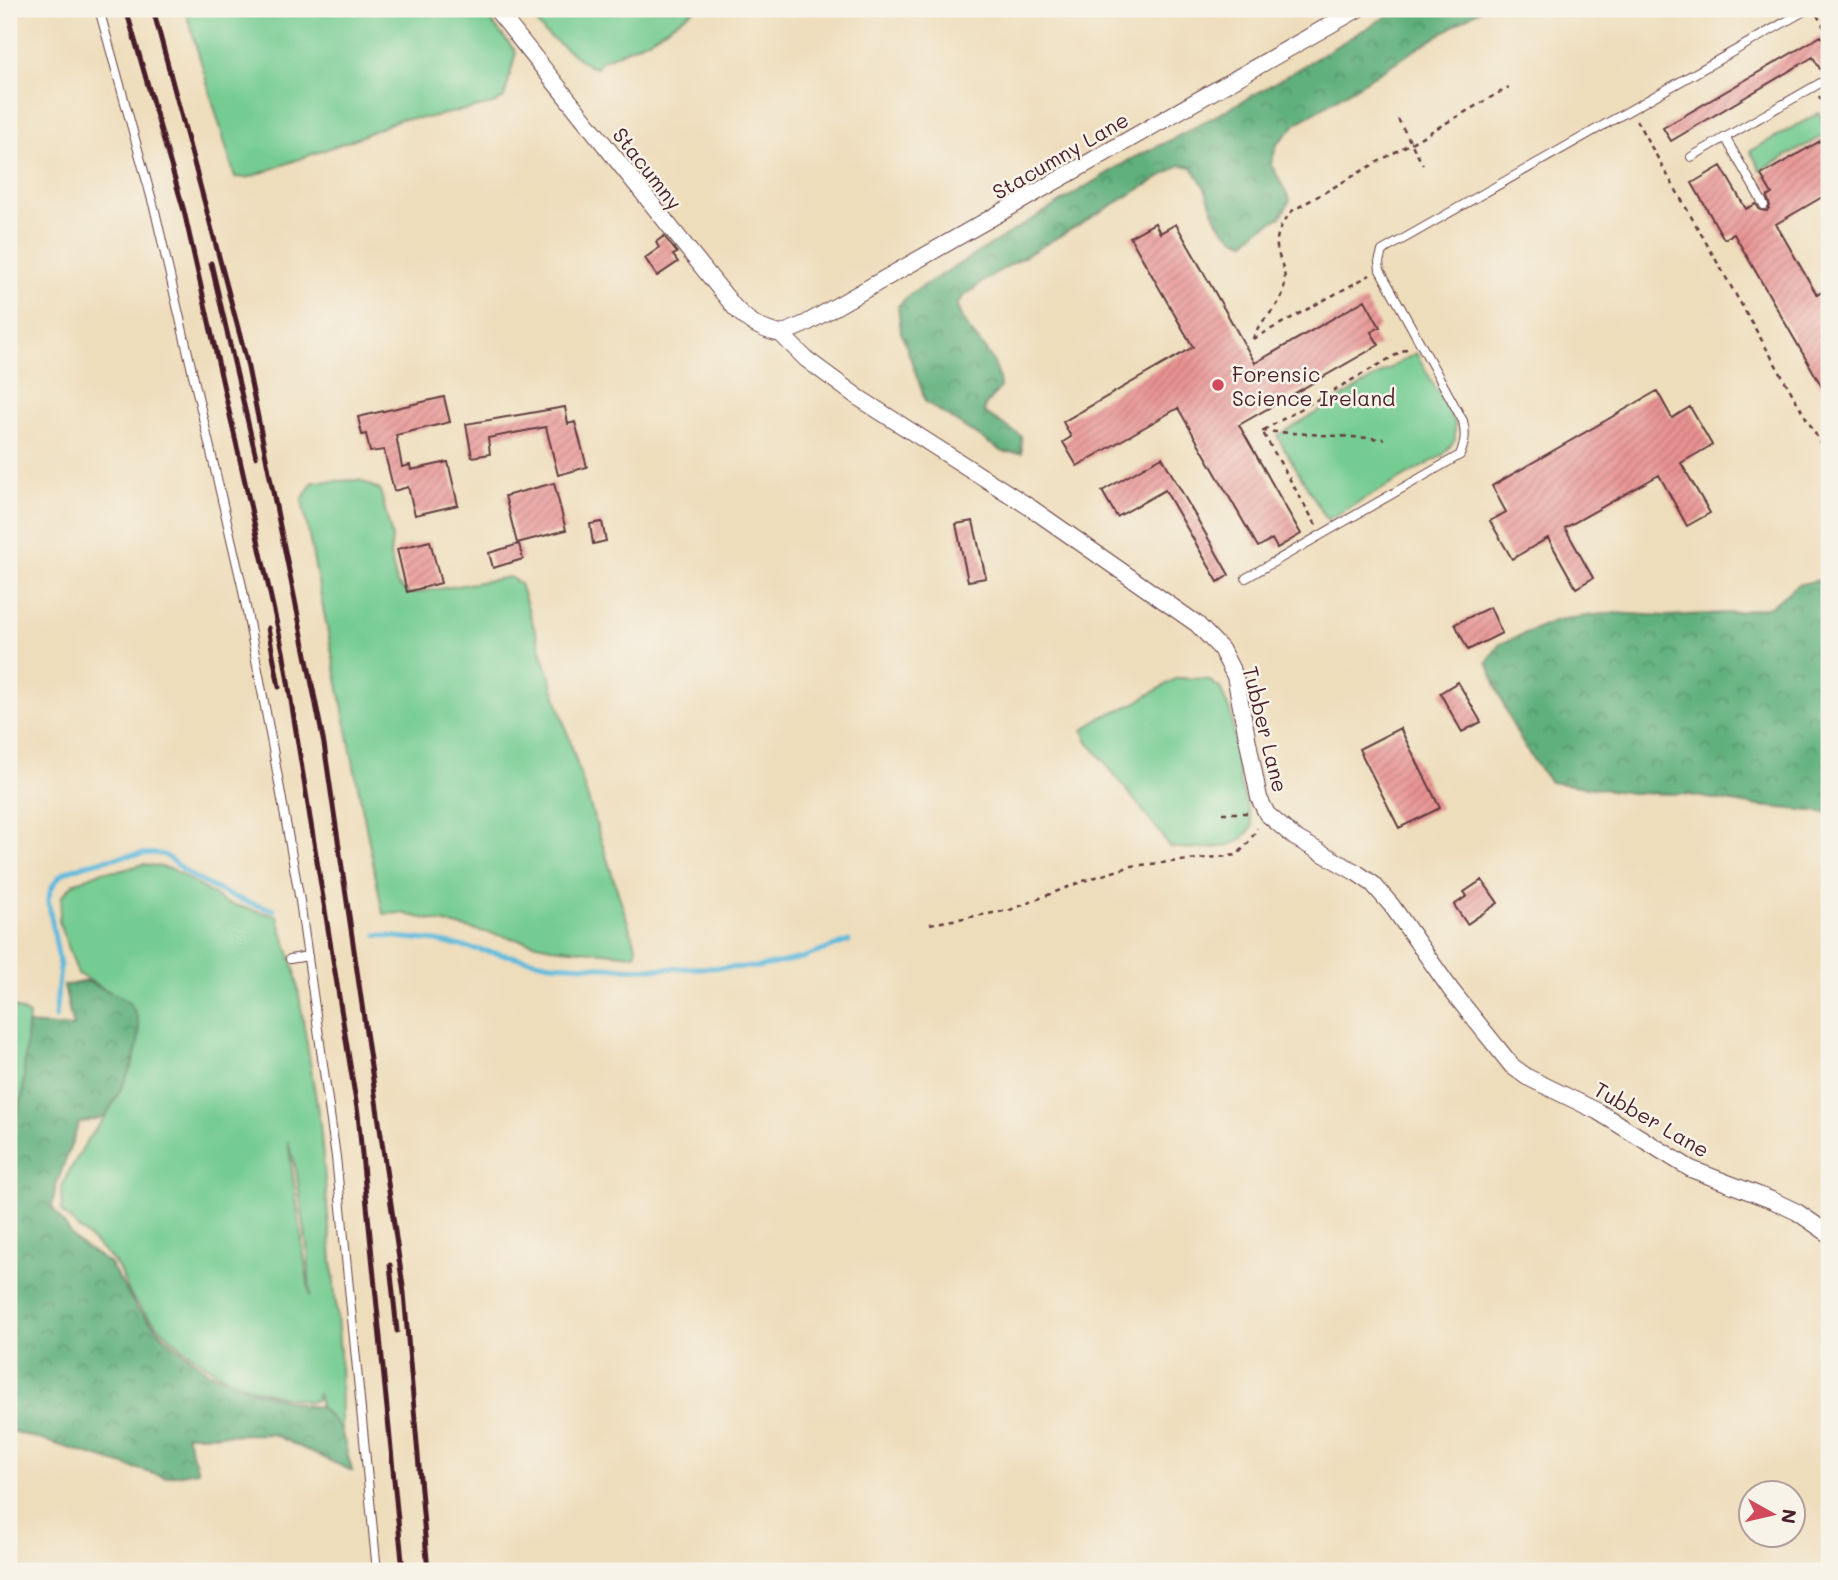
<svg xmlns="http://www.w3.org/2000/svg" width="1838" height="1580" font-family="Mali,sans-serif">
	<defs>
		<pattern id="forest-crowns" width="20" height="18" patternUnits="userSpaceOnUse" patternTransform="scale(1.75)"><rect width="20" height="18" fill="#5fb07c"/><path d="M2 6a3 3 0 1 1 6 0M12 15a3 3 0 1 1 6 0" fill="none" stroke="#508f66"/></pattern>
		<pattern id="building-hatch" width="6" height="6" patternUnits="userSpaceOnUse" patternTransform="scale(1.75)"><rect width="6" height="6" fill="#e89392"/><path d="M-1 1l2-2M0 6l6-6M5 7l2-2" fill="none" stroke="#be7777"/></pattern>
	</defs>
	<rect width="100%" height="100%" fill="#f7f3e8"/>
	<filter id="ink" filterUnits="userSpaceOnUse"><feTurbulence type="fractalNoise" baseFrequency=".0143" numOctaves="2"/><feDisplacementMap in="SourceGraphic" scale="14" xChannelSelector="R" yChannelSelector="G"/><feConvolveMatrix kernelMatrix="1 2 1 2 8 2 1 2 1" color-interpolation-filters="sRGB"/></filter>
	<filter id="wash" filterUnits="userSpaceOnUse"><feTurbulence type="fractalNoise" baseFrequency=".00686" numOctaves="4" result="noise"/><feDisplacementMap in="SourceGraphic" scale="28" xChannelSelector="R" yChannelSelector="G"/><feGaussianBlur stdDeviation="1.57" result="paint"/><feColorMatrix in="noise" values="0 0 0 0 0 0 0 0 0 0 0 0 0 0 0 0 0 1.4 0 .05"/><feComposite in="paint" operator="in"/></filter>
	<g filter="url(#wash)">
		<rect width="100%" height="100%" fill="#edb"/>
		<path fill="#74cc92" stroke="#5f765e" stroke-width="2" fill-rule="evenodd" d="M197,9H481L516,52L504,98L493,104L426,118L400,119L357,138L247,178L235,177L187,15Z
			M526,9H696L648,40L601,61L597,68L589,66L545,33Z
			M1819,113L1829,133L1761,170L1750,151Z
			M1416,353L1455,423V440L1443,455L1327,520L1277,436Z
			M359,480L380,490L392,537L390,556L397,584L409,594L510,577L520,584C560,705 595,828 637,949L634,955L551,947L401,913L383,914L302,500L313,482Z
			M1177,678L1207,679L1220,688L1231,714L1240,783L1253,826C1247,833 1241,842 1232,844C1215,850 1186,849 1169,847L1162,835L1088,741L1083,730L1102,717L1133,704Z
			M144,864L172,869L226,903L277,916L295,971L320,1124L340,1352L341,1429L320,1407L318,1393L316,1400L310,1402C283,1397 251,1390 227,1378C198,1363 148,1322 130,1294C124,1283 122,1271 113,1261C97,1244 78,1229 62,1212L61,1189L66,1177L88,1139L105,1117L110,992L78,974L59,921L62,896L74,883L103,871H119ZM288,1141L296,1170L308,1253L310,1297Z
			M9,1004L29,1015L23,1093L9,1143Z"/>
		<path fill="url(#forest-crowns)" stroke="#546854" stroke-width="2" d="M1399,9H1481L1296,124L1277,144L1271,164L1290,200L1281,217L1259,229L1245,242C1217,232 1216,216 1206,191C1203,183 1197,175 1192,167L1181,165L991,276L964,296L957,305C964,337 999,349 1000,388L986,404L984,412L1021,436L1022,453L1003,452L926,402L901,332L898,306L910,294L1131,159L1173,139L1254,95Z
			M1819,580L1829,586V813L1751,805L1683,794L1632,793L1550,782C1517,742 1505,710 1487,662L1500,644L1556,620L1611,613L1667,616L1729,613L1770,607L1797,585Z
			M86,981C97,986 123,996 130,1004C155,1035 121,1090 105,1117L79,1123L56,1186L52,1207L76,1241L110,1264L136,1307L165,1337L208,1372L253,1390L302,1405L320,1407L341,1429L352,1471L272,1434L186,1435L198,1471L164,1477L9,1430V1143L23,1093L27,1024L73,1027L64,986Z"/>
		<g fill="none" stroke-linecap="round" stroke-linejoin="round">
			<path stroke="#5db9db" stroke-width="5" d="M377,935L436,941L551,964L637,969L759,967L802,958L849,941
				M55,1018L60,966L48,900C50,891 53,883 60,876C73,864 147,849 164,855C173,859 181,869 190,875C215,890 245,903 274,910"/>
		</g>
		<g id="blocks">
			<path fill="url(#building-hatch)" d="M1821,36L1829,50V64L1820,69L1813,57L1671,141L1663,128Z
				M1829,136V193L1776,224L1817,295L1829,287V399L1734,234L1724,239L1692,183L1721,166L1746,209L1756,204L1760,210L1767,211L1770,206L1767,197L1772,194L1761,175Z
				M1155,223L1160,233L1176,224L1255,363L1365,300L1380,327L1371,332L1379,345L1239,425L1301,534L1277,548L1272,539L1258,547L1178,408L1077,466L1063,442L1071,437L1063,422L1193,347L1130,237Z
				M664,236L677,253L673,255L678,262L657,276L645,258L659,248L656,242Z
				M1657,391L1672,418L1690,407L1712,445L1681,463L1710,513L1687,526L1659,475L1565,528L1593,578L1576,588L1548,538L1512,559L1490,521L1506,512L1492,486Z
				M444,397L450,422L396,435L402,467L410,465L411,470L448,462L458,505L415,515L408,487L394,491L384,450L370,452L366,434L362,435L358,417Z
				M565,407L568,424L575,422L587,467L558,475L546,427L488,438L490,454L472,457L466,424Z
				M1162,457L1229,575L1218,582L1165,490L1117,517L1102,491Z
				M554,483L566,530L517,543L505,496Z
				M973,521L986,578L968,581L956,524Z
				M602,522L606,541L593,544L590,524Z
				M430,541L441,583L407,592L397,549Z
				M519,544L523,559L493,568L489,553Z
				M1490,607L1502,633L1468,650L1455,624Z
				M1458,682L1481,722L1462,732L1440,693Z
				M1400,728L1440,808L1399,828L1359,749Z
				M1482,880L1498,903L1467,924L1454,905L1467,896L1464,892Z"/>
		</g>
	</g>
	<g filter="url(#ink)">
		<use href="#blocks" fill-opacity="0" stroke="#633c41" stroke-width="2"/>
		<g fill="none" stroke-linecap="round" stroke-linejoin="round">
			<g stroke="#633c41" stroke-width="10">
				<path id="lane" d="M99,9L155,211L242,586L272,744L300,901L336,1157L377,1571
					M1725,137L1764,205
					M1691,157L1829,78
					M1246,578L1460,455C1465,442 1466,435 1463,421L1380,270L1379,262L1382,251L1808,9
					M290,959L308,956"/>
			</g>
			<g stroke="#633c41" stroke-width="18">
				<path id="street" d="M496,9L735,308C749,322 761,330 781,334
					M781,334L806,359L859,398L1031,508L1197,624L1221,649L1235,676L1259,798L1267,814L1294,837L1357,873L1373,884L1392,906L1451,990L1512,1066L1527,1077L1597,1111L1691,1169L1774,1201L1797,1212L1829,1234
					M781,334L805,324L1358,9"/>
			</g>
			<path stroke="#633c41" stroke-width="2.5" stroke-dasharray="5 5" stroke-linecap="butt" d="M1817,15L1829,36
				M1819,96L1829,114
				M1398,119L1423,165
				M1636,120L1829,458
				M1253,339C1258,320 1277,312 1283,293C1293,259 1258,251 1292,211L1509,87
				M1253,339L1370,275
				M1262,431L1384,439
				M1316,525L1262,431L1408,348
				M1222,813H1250
				M930,924L1010,910L1083,881L1132,866L1237,855L1250,841L1257,828"/>
			<use href="#lane" stroke="#fff" stroke-width="8"/>
			<use href="#street" stroke="#fff" stroke-width="16"/>
			<path stroke="#4a1f2b" stroke-width="5" d="M126,9L184,211L283,651L358,1114L403,1571
				M153,9L246,358L324,744L404,1293L428,1571
				M211,263L256,457
				M268,628L279,687
				M390,1265L397,1331"/>
		</g>
	</g>
	<circle fill="#d1495b" stroke="#f7f3e8" stroke-width="2.5" cx="1218" cy="385" r="7"/>
	<g text-anchor="middle" dominant-baseline="central" stroke-width="5" stroke-linejoin="round" paint-order="stroke">
		<g font-size="21" fill="#4a1f2b" stroke="#f7f3e8">
			<text transform="translate(1060 155) rotate(-30)">Stacumny Lane</text>
			<text transform="translate(648 168) rotate(52)">Stacumny</text>
			<text transform="translate(1266 729) rotate(76)">Tubber Lane</text>
			<text transform="translate(1652 1119) rotate(30)">Tubber Lane</text>
		</g>
		<g font-size="21" fill="#4a1f2b" stroke="#f7f3e8" text-anchor="start">
			<text x="1232" y="373">Forensic<tspan x="1232" dy="24">Science Ireland</tspan></text>
		</g>
	</g>
	<rect width="1838" height="1580" fill="none" stroke="#f7f3e8" stroke-width="35"/>
	<g transform="translate(1772 1514) rotate(98)"><circle r="33" fill="#f7f3e8" stroke="#b29e9c" stroke-width="2"/>
	<path d="M0-5L12 26L0 18L-12 26Z" fill="#d1495b"/>
	<text y="-10" font-size="19" font-weight="bold" text-anchor="middle" fill="#4a1f2b">N</text>
	</g>
</svg>
